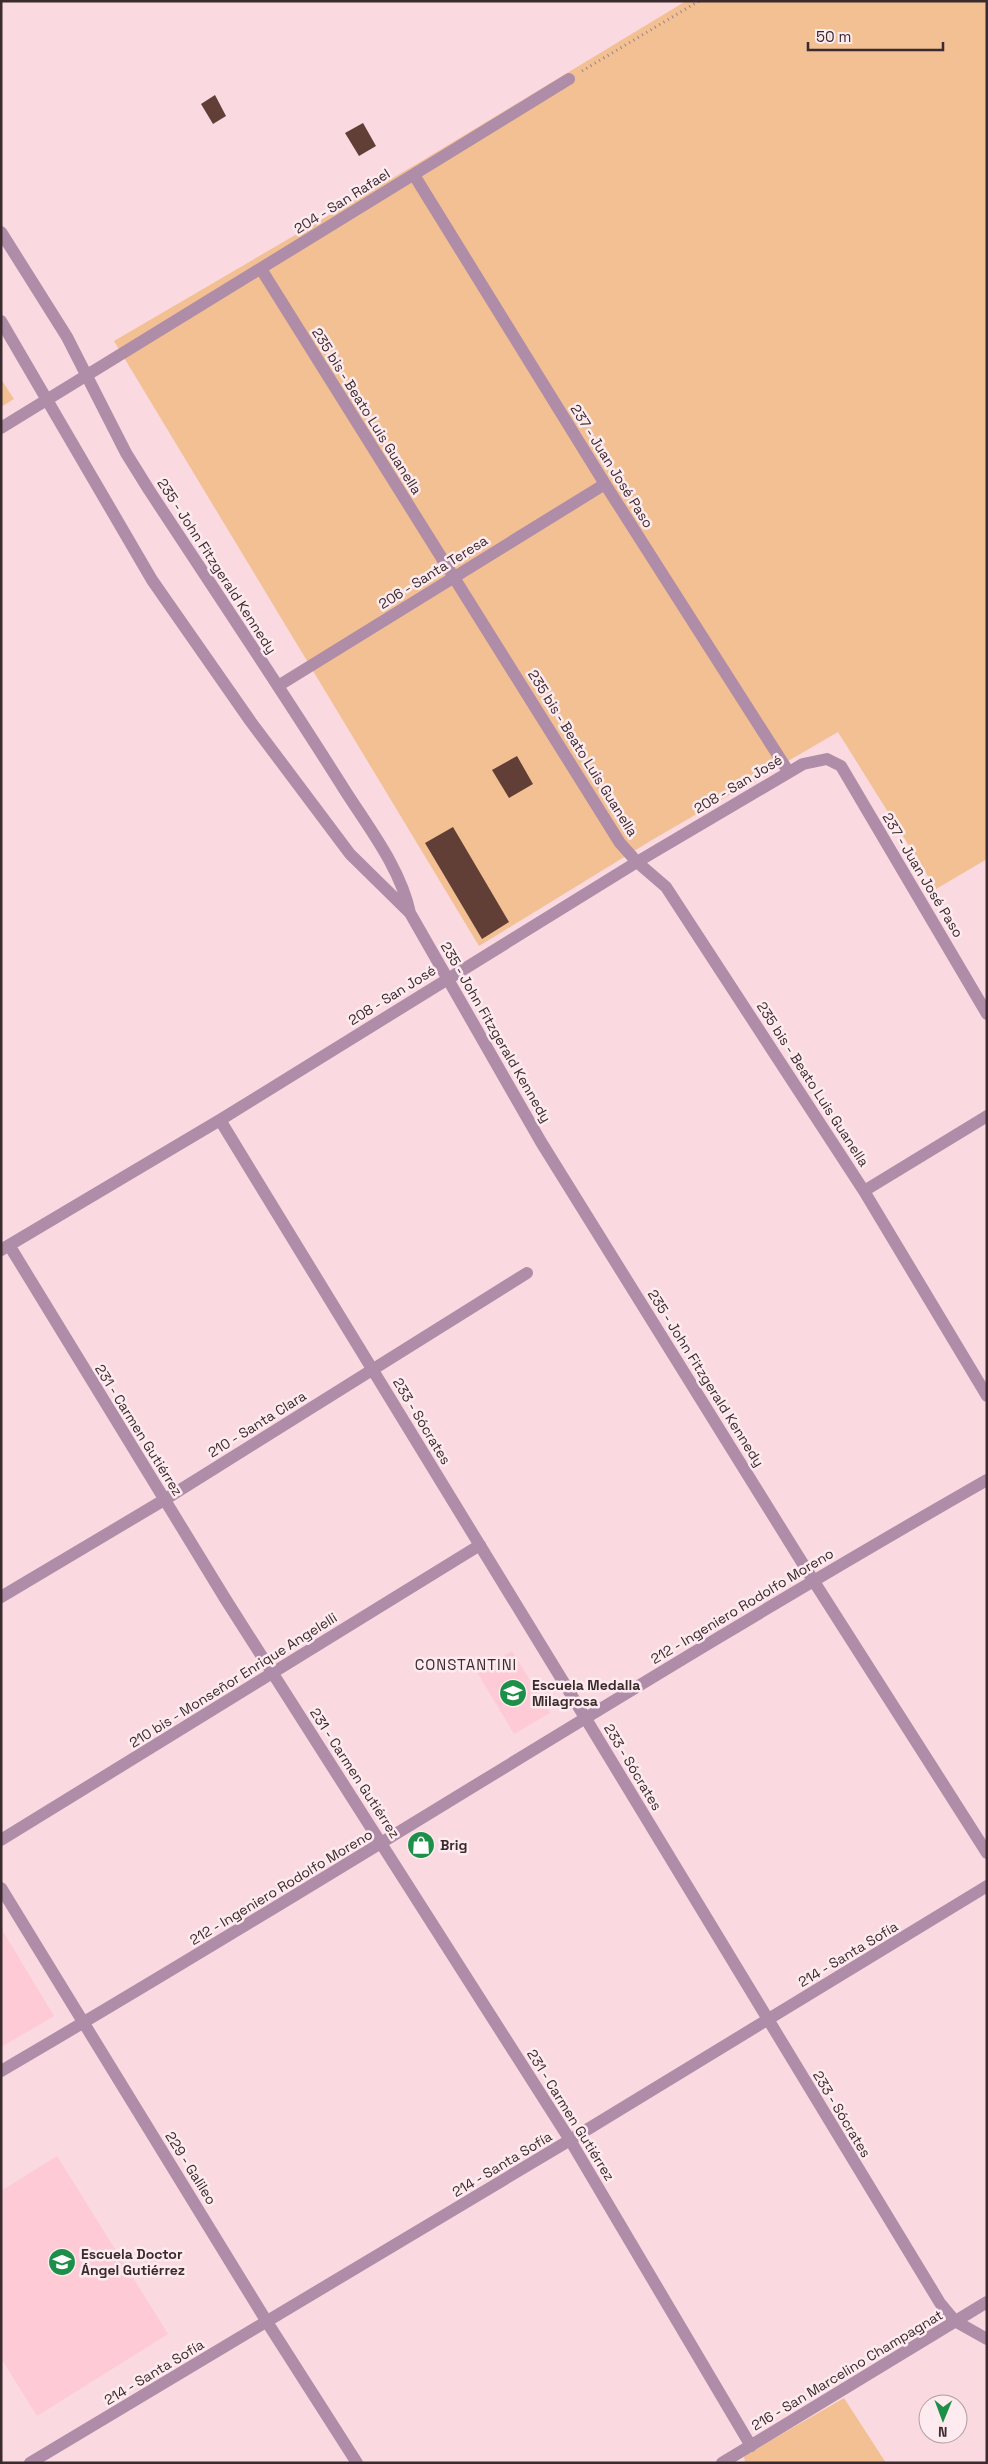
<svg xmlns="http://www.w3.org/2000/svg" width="988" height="2464" font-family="'Space Grotesk',sans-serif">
	<rect width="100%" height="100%" fill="#fbd9e0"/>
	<path fill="#fdcad5" d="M512,1651L550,1713L514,1734L477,1672Z
		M1,1928L54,2016L1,2047Z
		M57,2156L168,2334L37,2416L1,2358V2191Z"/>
	<path fill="#f2c093" d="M686,1H987V859L936,889L838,732L652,840L479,946L114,341L420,162Z
		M1,379L14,399L1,407Z
		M844,2398L886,2463H745L744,2456Z"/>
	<path fill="#613f37" d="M215,95L226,116L213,124L201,104Z
		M363,123L376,146L359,156L345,133Z
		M517,756L533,784L509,798L492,770Z
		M453,827L509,922L482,939L425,843Z"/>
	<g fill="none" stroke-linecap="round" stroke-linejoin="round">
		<path stroke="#9b8287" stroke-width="3" stroke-dasharray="1 4" stroke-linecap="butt" d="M582,71L699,1"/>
		<path stroke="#af8ca7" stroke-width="12" d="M414,175L605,484L788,771
			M1,232L67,337L126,453L149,490C212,586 277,683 339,781C364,822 400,865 410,913
			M261,269L620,843L637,862L666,887L864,1191L987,1396
			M1,321L152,580L251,722L350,854L410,913L541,1142L813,1580L987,1853
			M1,428L569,79
			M278,686L605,484
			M220,1120L586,1719L940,2303L955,2321L987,2339
			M864,1191L987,1116
			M9,1245L226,1600L570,2140L751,2446
			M1,1250L220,1120L637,862L803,764L827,759L841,766L987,1014
			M1,1597L164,1500L527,1273
			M1,1840L480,1545
			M1,1888L267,2322L357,2463
			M1,2071C332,1878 654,1670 987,1480
			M30,2463L570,2140L987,1886
			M722,2463L987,2302"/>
	</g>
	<defs>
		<g id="school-disc" transform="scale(1.4375)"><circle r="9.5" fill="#1d8f49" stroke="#fdebef"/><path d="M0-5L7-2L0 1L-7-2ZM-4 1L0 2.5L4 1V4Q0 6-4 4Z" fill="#fff"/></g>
		<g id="shop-disc" transform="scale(1.4375)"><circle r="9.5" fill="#1d8f49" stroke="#fdebef"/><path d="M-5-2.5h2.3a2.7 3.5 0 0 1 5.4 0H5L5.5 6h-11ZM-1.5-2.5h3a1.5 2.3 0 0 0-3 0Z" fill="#fff"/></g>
	</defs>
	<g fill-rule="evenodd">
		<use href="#school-disc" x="513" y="1693"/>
		<use href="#shop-disc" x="421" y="1845"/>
		<use href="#school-disc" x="62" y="2262"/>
	</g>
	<g text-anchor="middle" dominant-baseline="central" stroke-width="5" stroke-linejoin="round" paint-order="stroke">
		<g font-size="14" fill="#3b2a2e" stroke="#fdebef">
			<text transform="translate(342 201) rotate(-32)">204 - San Rafael</text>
			<text transform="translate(367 411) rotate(58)">235 bis - Beato Luis Guanella</text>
			<text transform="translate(612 466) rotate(58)">237 - Juan José Paso</text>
			<text transform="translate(217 566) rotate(57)">235 - John Fitzgerald Kennedy</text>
			<text transform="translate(433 572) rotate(-32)">206 - Santa Teresa</text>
			<text transform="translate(583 753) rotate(58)">235 bis - Beato Luis Guanella</text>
			<text transform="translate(738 784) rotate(-31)">208 - San José</text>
			<text transform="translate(923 875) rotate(59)">237 - Juan José Paso</text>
			<text transform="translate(392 995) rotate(-32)">208 - San José</text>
			<text transform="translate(496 1032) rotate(60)">235 - John Fitzgerald Kennedy</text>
			<text transform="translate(813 1084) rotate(57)">235 bis - Beato Luis Guanella</text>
			<text transform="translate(706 1378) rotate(58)">235 - John Fitzgerald Kennedy</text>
			<text transform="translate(422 1421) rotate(59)">233 - Sócrates</text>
			<text transform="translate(257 1424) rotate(-32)">210 - Santa Clara</text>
			<text transform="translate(139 1430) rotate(58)">231 - Carmen Gutiérrez</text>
			<text transform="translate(742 1606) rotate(-31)">212 - Ingeniero Rodolfo Moreno</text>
			<text transform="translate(233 1680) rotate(-32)">210 bis - Monseñor Enrique Angelelli</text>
			<text transform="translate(633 1767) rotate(59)">233 - Sócrates</text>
			<text transform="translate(355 1773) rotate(57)">231 - Carmen Gutiérrez</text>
			<text transform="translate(281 1887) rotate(-31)">212 - Ingeniero Rodolfo Moreno</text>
			<text transform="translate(848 1954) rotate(-31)">214 - Santa Sofía</text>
			<text transform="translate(842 2114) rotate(59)">233 - Sócrates</text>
			<text transform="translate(571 2115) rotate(58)">231 - Carmen Gutiérrez</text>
			<text transform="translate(502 2164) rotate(-31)">214 - Santa Sofía</text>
			<text transform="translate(191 2168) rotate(58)">229 - Galileo</text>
			<text transform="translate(847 2370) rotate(-31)">216 - San Marcelino Champagnat</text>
			<text transform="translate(154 2372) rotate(-31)">214 - Santa Sofía</text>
		</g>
		<g font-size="14" font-weight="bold" fill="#3b2a2e" stroke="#fdebef" text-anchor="start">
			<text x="532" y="1685">Escuela Medalla<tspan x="532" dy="16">Milagrosa</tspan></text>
			<text x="440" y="1845">Brig</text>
			<text x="81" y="2254">Escuela Doctor<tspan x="81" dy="16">Ángel Gutiérrez</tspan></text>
		</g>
		<g font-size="15" letter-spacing="1" fill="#3b2a2e" stroke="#fdebef">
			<text x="466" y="1664">CONSTANTINI</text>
		</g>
	</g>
	<rect width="988" height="2464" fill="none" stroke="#3b2a2e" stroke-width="5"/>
	<g transform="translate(943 2419) rotate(181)"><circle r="24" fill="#fdebef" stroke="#af9ea2"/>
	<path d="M0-4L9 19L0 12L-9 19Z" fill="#1d8f49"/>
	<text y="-8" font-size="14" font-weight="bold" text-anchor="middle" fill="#3b2a2e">N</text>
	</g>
	<path d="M808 42v8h135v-8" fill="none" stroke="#3b2a2e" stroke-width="2.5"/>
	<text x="816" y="42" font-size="15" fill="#3b2a2e" stroke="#fdebef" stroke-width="4" paint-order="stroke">50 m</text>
</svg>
